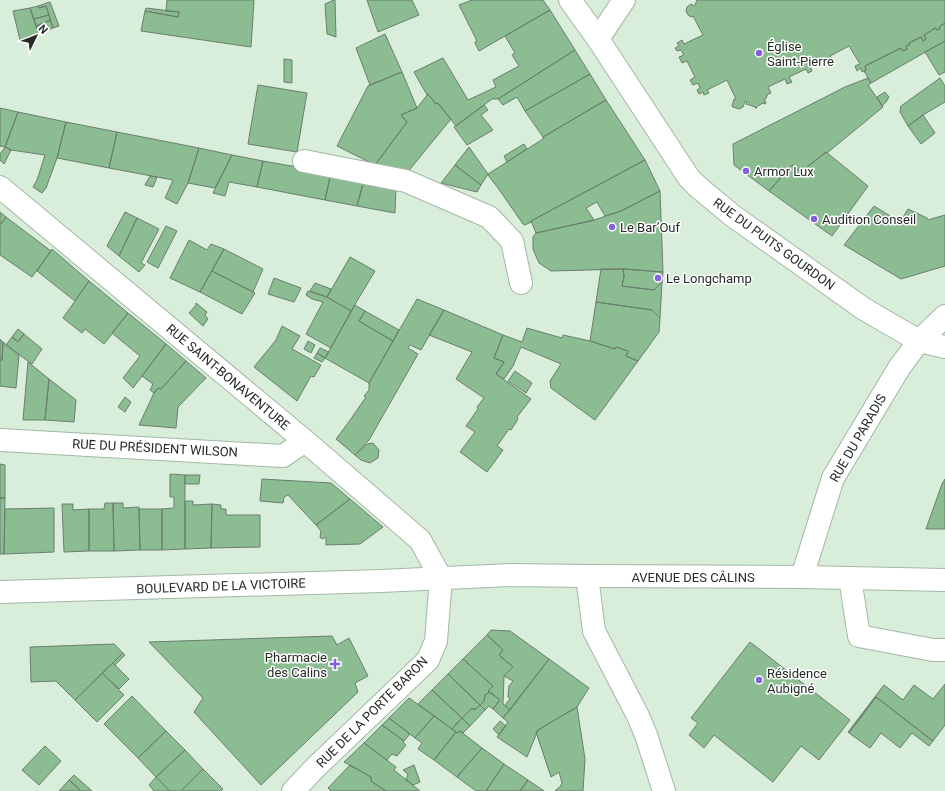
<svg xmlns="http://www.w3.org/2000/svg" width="945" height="791" font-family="Roboto,sans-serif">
	<rect width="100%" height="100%" fill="#d8eedb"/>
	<path fill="#8bbc92" stroke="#6a7e6d" d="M167,0H254L251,47L141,31L145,11L178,17L179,12L166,11Z
		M334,0H335L336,37L327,34L325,4Z
		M367,0H412L419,15L378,32Z
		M472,0H543L550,10L479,51L475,43V42L477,41L459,5Z
		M697,0H945V23L939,27L940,29L937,30L936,28L934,29H933L931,31L924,35L926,39L923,41L921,37L909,43L910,44L906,46L907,49L903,51L901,48L865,66L866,70L862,72L861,68L857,71L855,66L860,64L849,46L830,56L833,61L829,63L827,58L810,66L812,71L808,73L806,69L789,77L792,82L787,84L785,79L768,87L771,93L768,94L764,102H766L765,104L763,103L756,107L757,108H755V107L746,104L747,103L746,101L745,102L743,107L739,109L733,107L732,106L734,99H736L727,80L707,90L709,93L704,95L703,92L699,94L697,90L700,88L698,83L693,85L690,80L695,77L687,61L682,63L679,57L684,55L681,50L677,51L675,48L679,46L677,43L682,40L684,44L703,35L693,16L691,17L688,15L686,11L687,7L691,4L694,6L695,5Z
		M50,2L59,26L53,28L46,6L39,8L38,6Z
		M38,6L39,8L46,6L49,15L34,19L30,8Z
		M30,8L38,33L20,40L13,11Z
		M146,8L179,12L178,17L145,11Z
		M550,10L575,50L498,99H492L456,126L438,103L436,104L428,94L427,95L414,72L443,58L468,100L496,87L493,80L519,66L512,55L515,53L505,36Z
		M49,15L50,20L36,26L34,19Z
		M50,20L53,28L46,31L44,23Z
		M44,23L46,31L38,33L36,26Z
		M945,23V41L871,83L864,71L866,70L865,66L901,48L903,51L907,49L906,46L910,44L909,43L921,37L923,41L926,39L924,35L931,31L933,29H934L936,28L937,30L940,29L939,27Z
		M385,34L402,72L370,85L356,48Z
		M945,41V72L939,75L925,52Z
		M575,50L590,74L525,111L517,97L503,105L498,99Z
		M284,59L292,60V83L284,82Z
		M402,72L417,108L401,115L407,122L375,165L337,146L368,86Z
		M590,74L606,100L543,137L525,111Z
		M868,78L871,83L868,85L883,107L827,153L826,152L801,172L792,165L769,191L734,165L733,144L845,87Z
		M940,78L945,86V102L923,115L908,126L900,112L901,106Z
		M258,85L307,93L297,152L248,144Z
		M885,92L889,97L886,102L882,106L877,97Z
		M428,94L436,104L438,103L451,119L406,174L375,165L407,122L401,115L417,108Z
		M606,100L645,160L531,221V222L525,225L523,224L498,188L488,175V174L543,139V137Z
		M484,105L488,110L481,115L493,130L467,145L454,127Z
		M0,108L18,112L5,147L0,146Z
		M18,112L66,122L57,158L46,188L42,193L33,187L37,180L45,155L11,150L5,147Z
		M923,115L935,133L921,144L908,126Z
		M66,122L117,132L109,168L57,158Z
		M117,132L199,148L188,183L177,204L165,198L173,180L109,168Z
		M524,144L527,149L507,162L504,156Z
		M5,147L11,150L4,164L0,160V154Z
		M469,147L488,174L481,185L455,165Z
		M199,148L232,155L215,188L188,183Z
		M826,152L868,186L832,236L769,191L792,165L801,172Z
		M232,155L263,161L257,187L229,182L225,196L213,193Z
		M645,160L660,191L621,211L605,216L597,202L586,208L594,220L536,233L531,221Z
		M263,161L331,173L325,200L257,187Z
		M455,165L481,185L477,192L441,183Z
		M331,173L364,180L357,206L325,200Z
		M150,176L157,177L153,187L145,185Z
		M364,180L396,186L395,213L357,206Z
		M660,191L663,272L625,269L551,271L539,263L533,249V237L536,233L591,221L621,211Z
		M874,206L900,222L908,209L927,218L928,220L945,215V266L901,279L844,245Z
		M0,212L6,217L0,225Z
		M125,212L137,218L119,256L107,246Z
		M6,217L51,251L32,277L0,255V225Z
		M137,218L159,229L141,263L145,265L139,272L119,256Z
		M166,226L177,231L158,268L147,262Z
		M189,240L207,250L211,244L224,249L200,292L170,278Z
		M52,249L89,281L75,301L37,271Z
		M224,249L263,269L253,292L212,271Z
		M350,257L375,271L351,311L327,297Z
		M601,269H623L624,276L622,286L654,290L662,282L660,318L652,310L596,302Z
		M623,269L663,272L662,282L654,290L622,286L624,276Z
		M212,271L255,293L242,314L200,292Z
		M274,278L301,288L294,302L268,294Z
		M89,281L128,313L104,344L85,329L82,333L63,318Z
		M315,283L331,289L327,297L310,291Z
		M308,291L327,297L351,311L331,348L306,334L323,302L312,299L306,295Z
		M417,299L444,310L421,350L410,345L408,348L418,354L369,440L355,455L336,439L348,423L366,397L364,396L369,390V383Z
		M596,302L652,310L660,318L659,332L638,361L626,356L628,351L616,347L615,349L590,341Z
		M196,303L207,312L205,315L208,319L203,326L189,313L196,305Z
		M355,305L365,311L359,321L393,341L369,383L325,358Z
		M444,310L503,335L494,358L504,362L496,374L531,399L517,417L518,419L511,430L509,429L497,446L503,450L487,472L460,452L475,432L466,426L478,409L477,407L484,398L456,379L472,352L429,335Z
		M365,311L399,330L393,341L359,321Z
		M128,313L166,344L133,388L123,378L140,356L112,333Z
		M282,326L300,336L292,349L321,365L314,377L311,376L297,401L254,367L276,340Z
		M527,328L562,338L563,335L590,341L615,349L616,347L628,351L626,356L638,361L595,420L551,388L550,381L561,364L521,347L513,366L504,379L496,374L504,362L494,358L503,335L522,342Z
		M18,329L24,334L18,342L12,337Z
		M24,334L42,349L32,364L6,345L12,337L18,342Z
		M0,339L3,342L2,360H0Z
		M308,341L315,345L311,353L304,349Z
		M3,342L19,355L16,388L0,386V360H2Z
		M166,344L186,361L161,389L158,388L154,393L150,390L153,384L142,376Z
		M320,348L329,352L325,358L317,353Z
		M317,353L325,358L322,362L314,358Z
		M186,361L206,378L178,407L176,428L139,425L154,393L158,388L161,389Z
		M28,362L49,379L45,420H23Z
		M515,371L532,383L526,393L508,381Z
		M49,379L76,400L74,422L45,420Z
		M125,397L131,402L125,412L118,407Z
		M373,443L379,450L378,458L370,463L361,460L355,455L367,444Z
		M0,464L5,465V498H0Z
		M170,474L185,475V549L162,550V509L174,508V497H170Z
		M185,475H200L199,484H185Z
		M262,479L331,483L350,499L316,525L288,495L284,497L283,503L260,501Z
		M945,479V529H926L942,484Z
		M0,498H5L4,554H0Z
		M350,499L383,527L360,544L326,545V537L322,539L320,537L321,531L316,525Z
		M185,501H193V505L212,504L211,548L185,549Z
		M105,503H113L114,551H89V509H104Z
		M113,503H123V508L139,507L140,550L114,551Z
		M62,504H73V510L89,509V551L64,552Z
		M212,504L221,505V509H226V515H260V547L211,548Z
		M54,508V552L4,554L5,509Z
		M139,509H162V550H140Z
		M491,630L510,631L549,659L510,710L505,705L510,699L508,697L509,686L513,681L504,676L513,667L499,655L503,650L487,635Z
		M487,635L503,650L499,655L513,667L504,676L503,704L510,710L503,718L493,709L500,700L488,691L493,686L463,659Z
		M332,636L337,645L349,638L368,676L355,683L358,692L261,785L194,712L203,698L149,642Z
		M750,642L850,720L819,760L801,746L773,782L714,735L704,748L689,735L698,723L691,718Z
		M114,644L123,653L75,700L56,681L31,682L30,647Z
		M123,653L125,655L115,665L113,663Z
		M463,659L493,686L488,691L490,692L485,695L484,701L480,705L448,674Z
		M549,659L589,688L577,707L538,730L527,757L497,737L508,722L503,718Z
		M113,663L129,679L119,689L102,673Z
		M102,673L124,695L97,722L75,700Z
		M448,674L480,705L476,709H471L462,718L432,690Z
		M945,684V725L933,741L876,697L849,733L848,732L884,685L903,700L914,685L933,699Z
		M432,690L462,718L452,729L418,704Z
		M490,692L500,700L493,709L489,706L485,710L480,705L484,701L485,695Z
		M132,696L166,731L138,758L104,724Z
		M876,697L933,741L929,746L912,733L900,748L881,733L870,748L849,733Z
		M409,698L434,716L415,738L389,718Z
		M480,705L485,710L470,726L462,718L471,709H476Z
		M577,707L585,759L583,791H555L557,789L560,787L562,783L559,772L551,777L536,732L538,730Z
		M434,716L456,732L434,760L418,749L422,743L415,738Z
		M389,718L410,734L404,741L382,725Z
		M462,718L470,726L463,733L460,731L457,733L452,729Z
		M500,721L506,726L499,735L493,729Z
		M382,725L404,741L403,742L406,745L397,756L392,754L387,760L364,743Z
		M166,731L185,750L156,777L138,758Z
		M460,731L482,748L457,777L434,760L456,732L457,733Z
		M364,743L396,767L394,770L420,791H386L371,781V777L344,762Z
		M45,746L61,761L39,785L22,770Z
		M482,748L504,764L486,791H476L457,777Z
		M185,750L203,769L181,791H170L156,777Z
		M504,764L528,780L520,791H486Z
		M350,765L371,777V781L386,791H331L328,788Z
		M414,765L420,782L413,785L406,780L408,774L403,770Z
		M203,769L223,789L221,791H181Z
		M74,775L92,791H81L69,780Z
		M156,777L170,791H154L149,785Z
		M69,780L81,791H59Z
		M528,780L544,791H520Z"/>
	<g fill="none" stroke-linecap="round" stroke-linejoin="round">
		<g stroke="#a3b8a5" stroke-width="24">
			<path id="minor" d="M570,0L598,39L689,178L698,187L733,216L864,309L919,341L945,347
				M598,39L624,0
				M304,161L406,181L489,217L512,241L521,283
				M0,187L305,441L420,540L441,578L436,641L428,660L316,767L293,791
				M0,440L283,456L305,441
				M587,576L594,631L638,716L646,735L664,791
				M802,577L833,478L899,368L919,341L945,316
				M850,578L859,636L933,650H945"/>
		</g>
		<g stroke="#a3b8a5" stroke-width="24">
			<path id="major" d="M0,592L381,581L511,575L587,576L802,577L945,580"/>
		</g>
		<use href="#minor" stroke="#fff" stroke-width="22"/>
		<use href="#major" stroke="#fff" stroke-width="22"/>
	</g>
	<g fill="#8562dd" stroke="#fff" stroke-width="1.5">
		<circle cx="759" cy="53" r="4"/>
		<circle cx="746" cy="171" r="4"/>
		<circle cx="814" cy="219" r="4"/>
		<circle cx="612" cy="227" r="4"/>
		<circle cx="658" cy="278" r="4"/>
		<path d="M333 658h4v4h4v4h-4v4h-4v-4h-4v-4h4z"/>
		<circle cx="759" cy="680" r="4"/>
	</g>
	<g text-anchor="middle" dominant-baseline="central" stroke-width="3" stroke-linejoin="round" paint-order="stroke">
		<g font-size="13" fill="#242c25" stroke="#fff" text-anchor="start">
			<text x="767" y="46">Église<tspan x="767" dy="15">Saint-Pierre</tspan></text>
			<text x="754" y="171">Armor Lux</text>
			<text x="822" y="219">Audition Conseil</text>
			<text x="620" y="227">Le Bar’Ouf</text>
			<text x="666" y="278">Le Longchamp</text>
			<text x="327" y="657" text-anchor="end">Pharmacie<tspan x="327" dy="15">des Calins</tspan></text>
			<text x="767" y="673">Résidence<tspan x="767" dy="15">Aubigné</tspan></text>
		</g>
		<g font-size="13" fill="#242c25" stroke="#fff">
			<text transform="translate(774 244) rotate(36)">RUE DU PUITS GOURDON</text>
			<text transform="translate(228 377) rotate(40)">RUE SAINT-BONAVENTURE</text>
			<text transform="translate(858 438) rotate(-60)">RUE DU PARADIS</text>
			<text transform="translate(155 448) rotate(3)">RUE DU PRÉSIDENT WILSON</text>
			<text x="693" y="577">AVENUE DES CÂLINS</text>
			<text transform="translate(221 586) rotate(-2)">BOULEVARD DE LA VICTOIRE</text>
			<text transform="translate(372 712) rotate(-45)">RUE DE LA PORTE BARON</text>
		</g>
	</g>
	<g transform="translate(36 36) rotate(47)" stroke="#ffffff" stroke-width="3" paint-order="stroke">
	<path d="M0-3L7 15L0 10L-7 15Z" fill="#242c25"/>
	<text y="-6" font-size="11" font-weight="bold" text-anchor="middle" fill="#242c25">N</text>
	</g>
</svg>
